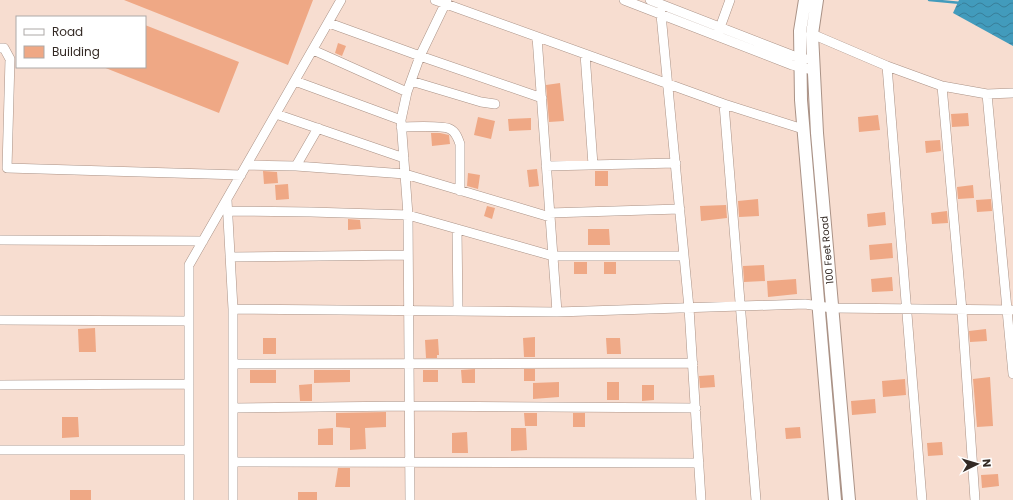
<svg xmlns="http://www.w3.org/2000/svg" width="1013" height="500" font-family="Poppins,sans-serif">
	<defs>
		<pattern id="water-waves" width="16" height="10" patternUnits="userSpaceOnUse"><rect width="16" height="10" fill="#429bbc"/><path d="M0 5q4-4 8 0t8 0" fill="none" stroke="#387e99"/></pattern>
	</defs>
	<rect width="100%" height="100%" fill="#f7ddd0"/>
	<path fill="url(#water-waves)" d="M959,0H1013V46L953,13Z"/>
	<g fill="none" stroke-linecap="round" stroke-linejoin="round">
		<path stroke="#429bbc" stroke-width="2.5" d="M929,0L961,3"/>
	</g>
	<path fill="#efa885" d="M124,0H313L288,65Z
		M145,25L239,62L219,113L103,67H145Z
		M338,43L346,46L342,56L335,53Z
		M560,83L564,121L549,122L546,85Z
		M968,113L969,126L952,127L951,114Z
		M878,115L880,130L859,132L858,117Z
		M478,117L495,121L491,139L474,135Z
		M531,118V130L509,131L508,119Z
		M431,133H440L449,135L450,144L432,146Z
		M940,140L941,151L926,153L925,141Z
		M537,169L539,186L529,187L527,170Z
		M263,171L277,172L278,183L264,184Z
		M595,171H608V186H595Z
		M468,173L480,175L478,189L467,186Z
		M288,184L289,199L276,200L275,185Z
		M973,185L974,198L958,199L957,187Z
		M758,199L759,216L739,217L738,201Z
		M991,199L992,211L977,212L976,200Z
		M726,205L727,218L701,221L700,206Z
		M487,206L495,208L492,219L484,216Z
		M947,211L948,223L932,224L931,213Z
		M885,212L886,225L868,227L867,214Z
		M348,219L360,220L361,229L348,230Z
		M588,229H609L610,245H588Z
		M892,243L893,258L870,260L869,245Z
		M574,262H587V274H574Z
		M604,262H616V274H604Z
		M764,265L765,281L744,282L743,266Z
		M892,277L893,291L872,292L871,279Z
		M796,279L797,294L768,297L767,281Z
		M95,328L96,352H79L78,329Z
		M986,329L987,341L970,342L969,331Z
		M535,337V357H524L523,338Z
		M263,338H276V354H263Z
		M606,338H620L621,354H607Z
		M438,339L439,355H437V358H426L425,340Z
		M475,369V383H462L461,370Z
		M524,369H535V381H524Z
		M250,370H276V383H250Z
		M314,370H350V382L314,383Z
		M423,370H438V382H423Z
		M714,375L715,387L700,388L699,376Z
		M990,377L993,426L977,427L973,379Z
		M905,379L906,395L883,397L882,381Z
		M559,382V397L533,399V383Z
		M607,382H619V400H607Z
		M312,384V401H300L299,385Z
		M642,385H654V400L642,401Z
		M875,399L876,413L852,415L851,401Z
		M386,412V427L365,428L366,449L350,450V428L336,427V413Z
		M524,413H537V426H525Z
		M573,413H585V427H573Z
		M62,417H78L79,437L62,438Z
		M800,427L801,438L786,439L785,428Z
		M333,428V445H318V429Z
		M511,428H526L527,450L511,451Z
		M467,432L468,453H452V433Z
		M942,442L943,455L928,456L927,443Z
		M338,468H350V487H335Z
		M998,474L999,486L982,488L981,475Z
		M70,490H91V500H70Z
		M298,492H317V500H298Z"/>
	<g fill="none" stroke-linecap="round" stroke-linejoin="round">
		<g stroke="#aa9286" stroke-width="10">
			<path id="minor" d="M435,0L724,104L803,129
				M624,0L792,65L813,70
				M650,0L794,56L806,59
				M660,4L689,308L701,500
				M329,23L420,56L542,98
				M718,33L730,0
				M812,34L887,66L942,86L987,94L1013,93
				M537,37L557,312
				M0,48H4L10,59L7,168L241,175
				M313,50L407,92
				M585,54L593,165
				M887,66L922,500
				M295,81L401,120
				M411,81L481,102L495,104
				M942,86L962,311L975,500
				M987,94L1013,374
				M724,104L756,500
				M276,114L404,158
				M401,127C412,127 442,125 450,129C456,132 458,138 460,144V191
				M247,165L296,166L405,174L550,217
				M296,166L318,128
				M546,166L676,163
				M227,200L233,309L557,312L805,304L832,308L1013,310
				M228,211L311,212L408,215L553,256H684
				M549,213L680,209
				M457,229L458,311
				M0,240L203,241
				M230,257L408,255
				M0,320L189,321
				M234,364L693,363
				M0,385L189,384
				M234,408L409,406L696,408
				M0,450H189
				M234,462L699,463
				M189,500V265L341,0
				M233,500V309
				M410,500L408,215L401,120L407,92L420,56L447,0"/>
		</g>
		<g stroke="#aa9286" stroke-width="14">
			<path id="major" d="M805,0L800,31L801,100L835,500
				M817,0L812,34L817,133L849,500"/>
		</g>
		<use href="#minor" stroke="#fff" stroke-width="9"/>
		<use href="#major" stroke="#fff" stroke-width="12"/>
	</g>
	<g text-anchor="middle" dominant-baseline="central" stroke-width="3" stroke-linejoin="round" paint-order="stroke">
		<g font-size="10" fill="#332924" stroke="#fff">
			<text transform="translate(827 250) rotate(-95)">100 Feet Road</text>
		</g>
	</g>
	<rect x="16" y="16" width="130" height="52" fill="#ffffff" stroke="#ada9a7"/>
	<rect x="24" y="29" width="20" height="6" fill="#ffffff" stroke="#ada9a7"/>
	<text x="52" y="36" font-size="12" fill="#332924">Road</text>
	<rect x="24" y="46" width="20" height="12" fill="#efa885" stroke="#ada9a7"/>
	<text x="52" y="56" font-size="12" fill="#332924">Building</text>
	<g transform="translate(977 464) rotate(85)" stroke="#ffffff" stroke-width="3" paint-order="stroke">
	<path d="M0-3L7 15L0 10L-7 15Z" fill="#332924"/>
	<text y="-6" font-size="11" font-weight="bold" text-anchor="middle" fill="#332924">N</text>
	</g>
</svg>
